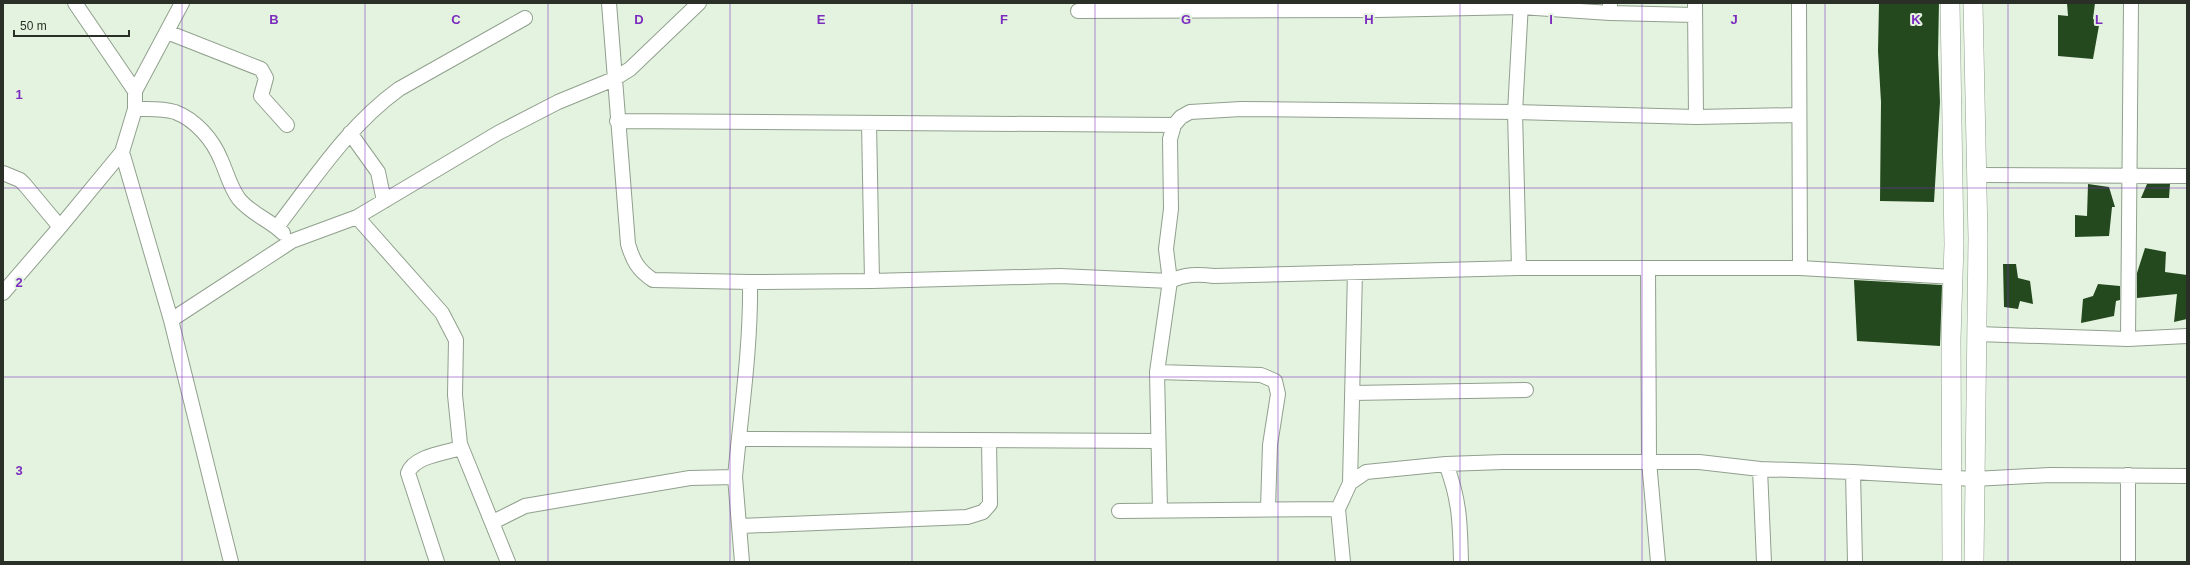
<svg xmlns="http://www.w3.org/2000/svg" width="2190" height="565" font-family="Helvetica,sans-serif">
	<rect width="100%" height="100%" fill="#e3f3df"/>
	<path fill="#25491e" d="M1879,3H1939L1938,54L1940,102L1934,202L1880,201L1881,102L1878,51Z
		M2067,3H2095L2093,19L2100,20L2093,59L2058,56V15L2068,16Z
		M2088,184L2109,187L2115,207H2112L2109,236L2075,237V215L2087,216Z
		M2147,184H2170L2169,198H2141Z
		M2145,248L2166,252L2165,272L2187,275V319L2174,322L2177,294L2137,298V273Z
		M2003,264H2016L2018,278L2030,281L2033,304L2020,301L2018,309L2004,307Z
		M1854,280L1942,285L1940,346L1857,341Z
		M2098,284L2120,286V300L2116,301L2114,316L2081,323L2083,299L2093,296Z"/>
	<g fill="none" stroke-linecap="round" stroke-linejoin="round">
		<g stroke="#91a08e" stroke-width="16">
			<path id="street" d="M75,3L135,91
				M609,3L628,244C633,261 638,270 653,280L750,282L872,281L1060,276L1170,281C1185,274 1197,274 1214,276L1519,268H1800L1954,277
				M1695,3L1696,117
				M1799,3L1800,268
				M1078,11L1378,10L1521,7L1610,13V3
				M1610,13L1695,15
				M167,32L261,69L266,78L261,96L287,125
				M135,109C148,109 163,108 175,112C196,120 213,140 221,160C227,173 230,187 239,199C251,214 270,220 283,233
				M617,121L1174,125
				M869,123L872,281
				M350,133L378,172L384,201
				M122,152L171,320L231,562
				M3,173L20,180L25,185L60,227
				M1977,175L2187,176
				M357,217L442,313L456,340L455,395L460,444L508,562
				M277,227C314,179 349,125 399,89L525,18
				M1519,268L1515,112L1521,3
				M1648,268L1649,461L1658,562
				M3,293L60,227L122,152L135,109V91L182,3
				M171,320L292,241L357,217L498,133L558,102L614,79L630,69L699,3
				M1977,334L2128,339L2187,336
				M2128,339L2131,3
				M1157,372L1261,375L1275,381L1278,394L1270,445L1268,508
				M1352,393L1526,390
				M741,439L1158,441
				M1446,464C1460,501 1460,523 1461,562
				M1760,469L1764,562
				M1853,472L1855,562
				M735,477L742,562
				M1350,483L1355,272
				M1338,509L1343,562
				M1160,510L1157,372L1170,281L1166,249L1171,209L1170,139L1174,125L1181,117L1190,112L1241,109L1515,112L1696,117L1799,115
				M1119,511L1338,509L1350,483L1366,472L1446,464L1503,462H1699L1760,469L1853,472L1974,479L2049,475L2187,476
				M493,522L525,506L690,478L735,477C741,412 751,347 750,282
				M740,526L967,517L983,512L990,504L989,440
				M437,562L408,473C414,456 445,453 461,448
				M2128,562V475"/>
		</g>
		<g stroke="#91a08e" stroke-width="20">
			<path id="secondary" d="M1950,3L1954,244L1951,339L1952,562
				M1973,3L1978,238L1974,562"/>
		</g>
		<use href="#street" stroke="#fff" stroke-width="14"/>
		<use href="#secondary" stroke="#fff" stroke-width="19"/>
	</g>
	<path fill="none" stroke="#7b2cbf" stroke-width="1" stroke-opacity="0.55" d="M182,3V562M365,3V562M548,3V562M730,3V562M912,3V562M1095,3V562M1278,3V562M1460,3V562M1642,3V562M1825,3V562M2008,3V562M3,188H2187M3,377H2187"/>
	<g font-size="13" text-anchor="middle" font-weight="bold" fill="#7b2cbf" stroke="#e3f3df" stroke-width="4" stroke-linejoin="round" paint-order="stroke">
		<text x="274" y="24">B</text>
		<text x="456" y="24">C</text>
		<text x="639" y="24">D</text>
		<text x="821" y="24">E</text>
		<text x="1004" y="24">F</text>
		<text x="1186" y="24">G</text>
		<text x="1369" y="24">H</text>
		<text x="1551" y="24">I</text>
		<text x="1734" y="24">J</text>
		<text x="1916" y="24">K</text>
		<text x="2099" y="24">L</text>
		<text x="19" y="99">1</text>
		<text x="19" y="287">2</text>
		<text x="19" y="475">3</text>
	</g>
	<rect width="2190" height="565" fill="none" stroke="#2a3028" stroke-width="8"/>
	<path d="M14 30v6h115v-6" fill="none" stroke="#2a3028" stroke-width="2"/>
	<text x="20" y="30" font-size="12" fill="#2a3028" stroke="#e3f3df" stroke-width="3" paint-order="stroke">50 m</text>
</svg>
